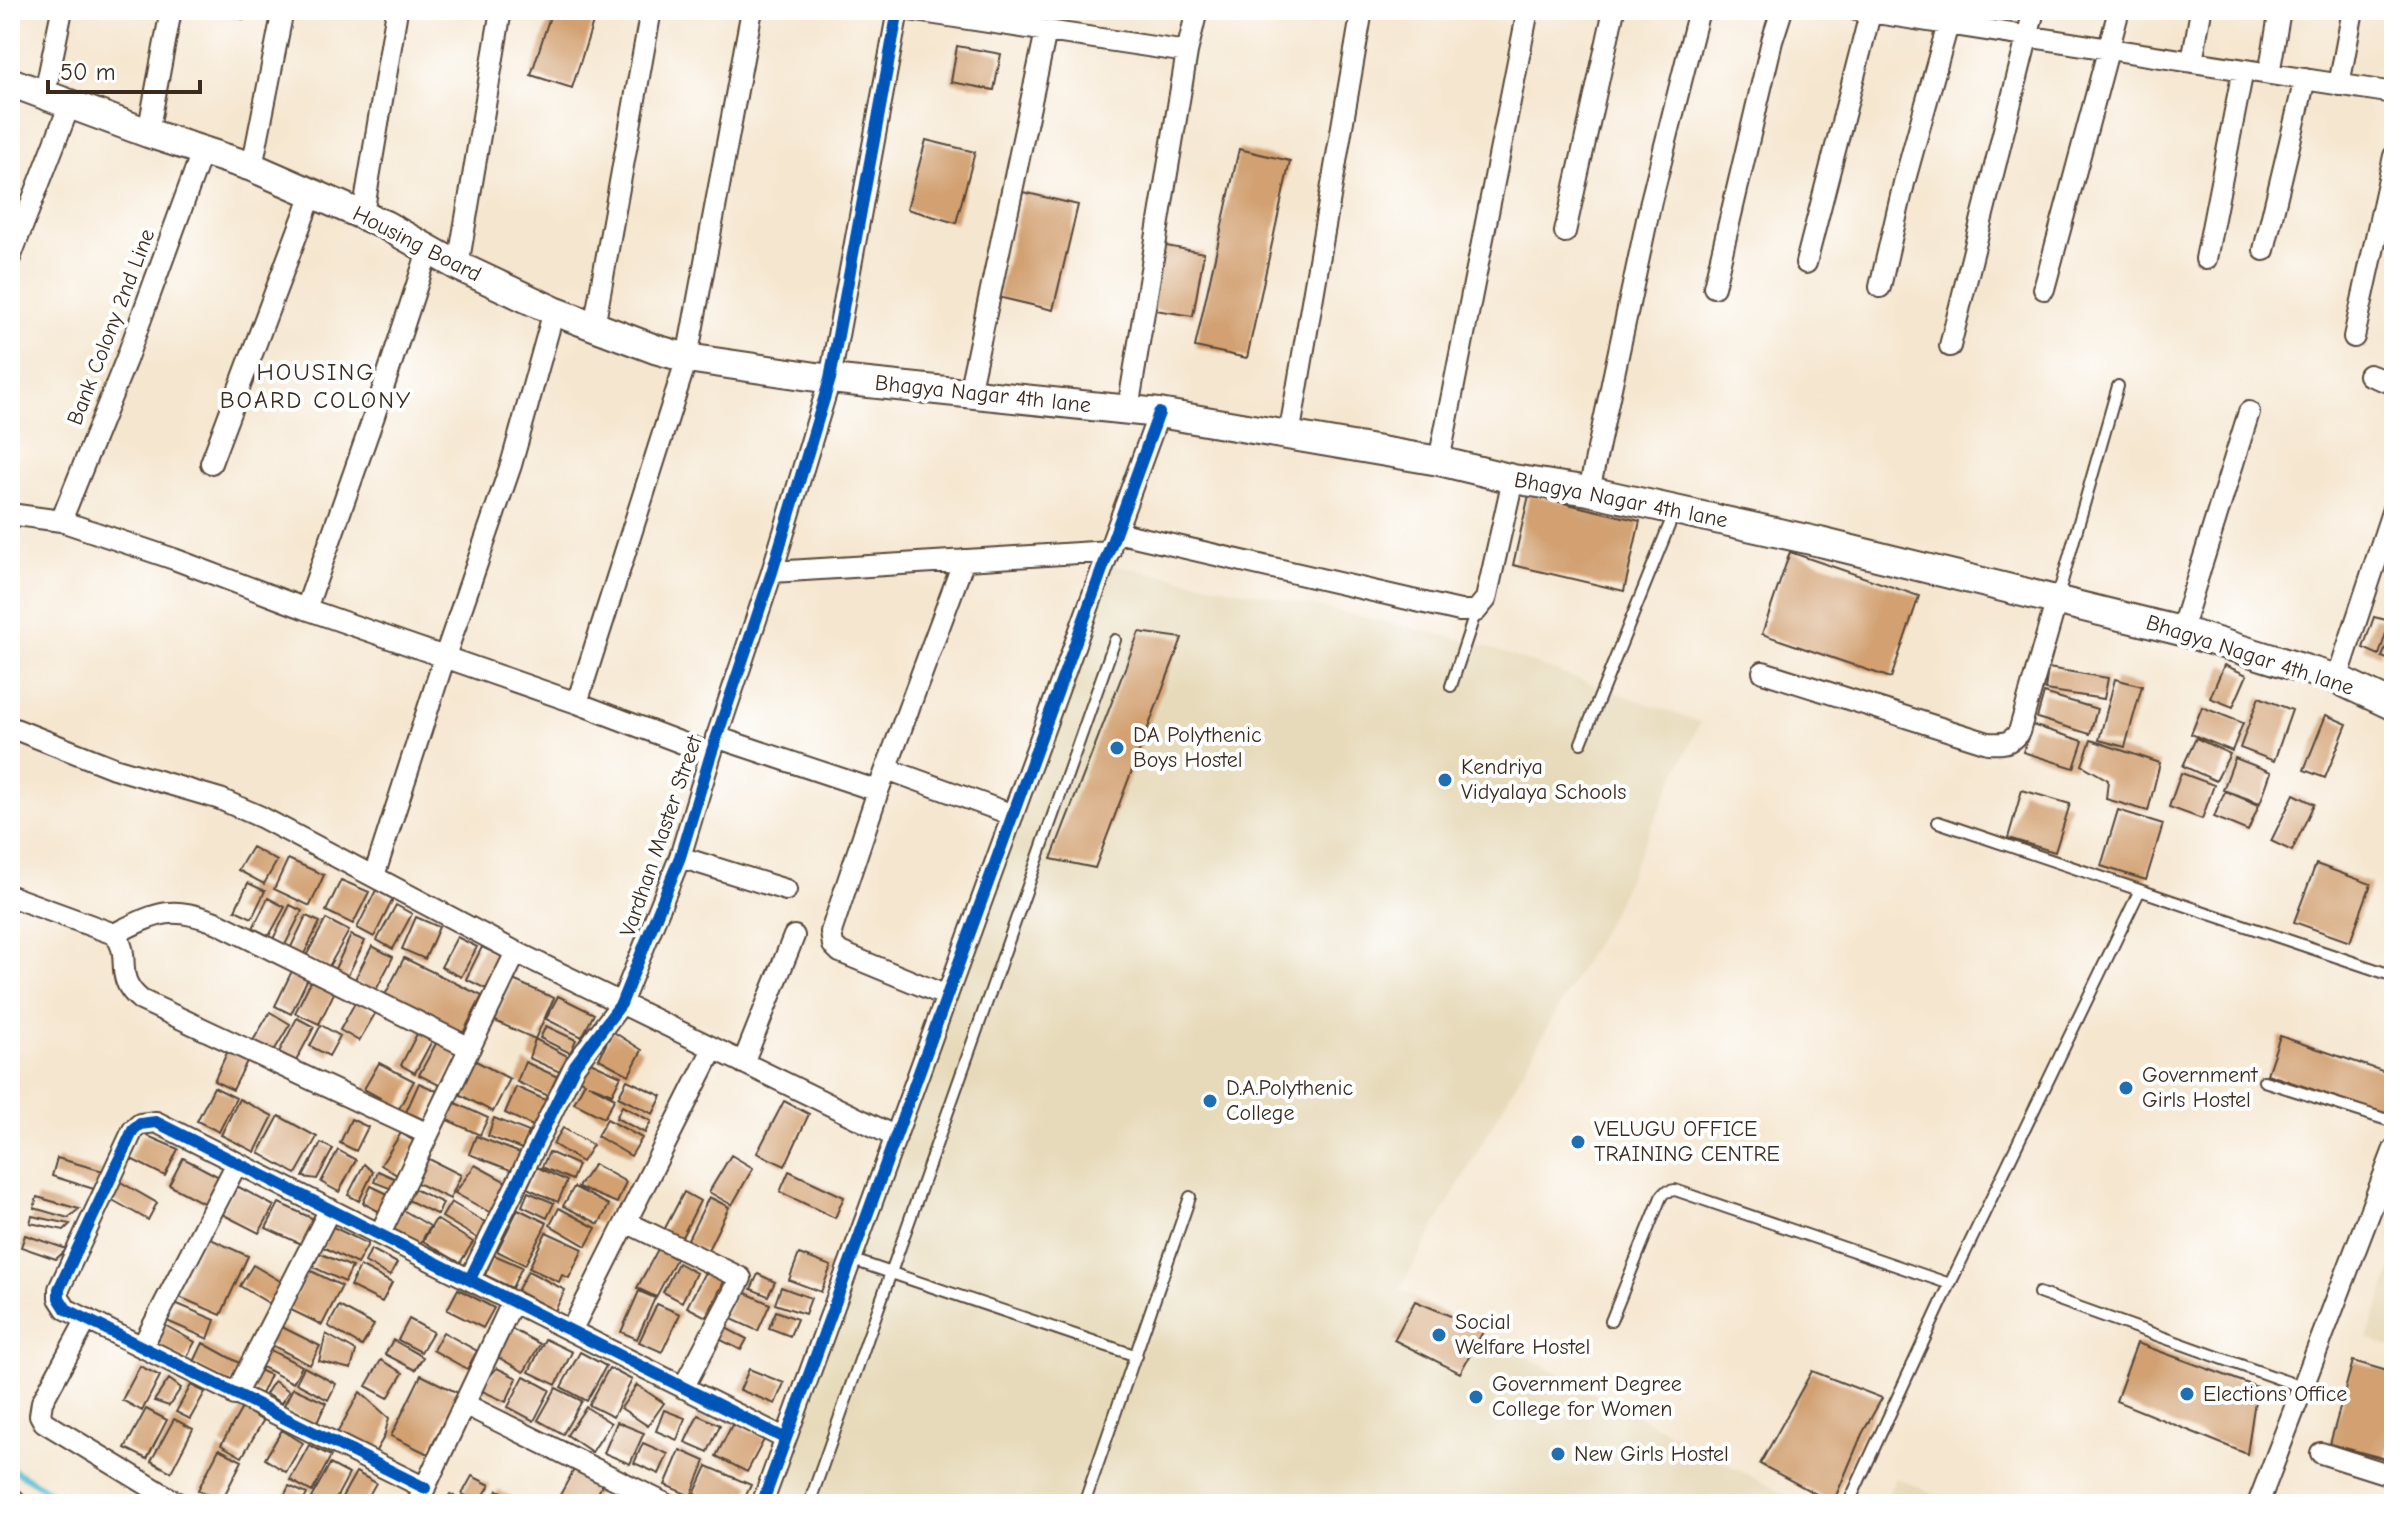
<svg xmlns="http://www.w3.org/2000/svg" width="2404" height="1514" font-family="'Comic Neue',sans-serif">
	<rect width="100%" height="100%" fill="#fff"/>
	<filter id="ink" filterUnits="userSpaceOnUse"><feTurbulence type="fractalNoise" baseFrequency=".0125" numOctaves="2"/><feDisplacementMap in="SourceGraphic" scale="16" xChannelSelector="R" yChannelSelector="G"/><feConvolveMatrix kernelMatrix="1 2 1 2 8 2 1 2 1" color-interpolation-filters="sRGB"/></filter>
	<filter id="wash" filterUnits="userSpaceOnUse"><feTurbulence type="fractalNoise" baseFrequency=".006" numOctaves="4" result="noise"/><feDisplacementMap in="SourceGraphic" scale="32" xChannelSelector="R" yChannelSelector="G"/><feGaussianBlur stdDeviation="1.8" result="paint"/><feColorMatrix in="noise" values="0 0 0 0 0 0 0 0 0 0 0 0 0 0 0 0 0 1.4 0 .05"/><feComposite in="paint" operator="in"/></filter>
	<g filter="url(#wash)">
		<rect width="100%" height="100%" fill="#f5e6cf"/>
		<path fill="#e7daba" d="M1108,564L1266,595L1473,642L1700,722L1612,913L1400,1289L1803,1504H767Z
			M2394,1262V1348L2367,1338Z
			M1896,1478L1962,1504H1883Z"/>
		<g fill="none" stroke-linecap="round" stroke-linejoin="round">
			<path stroke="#54bcd1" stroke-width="6" d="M10,1468L70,1504"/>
		</g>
		<g id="blocks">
			<path fill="#d2a071" d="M207,10H245L243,19Z
				M552,10H597L572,88L531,75Z
				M957,46L1001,54L994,90L951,82Z
				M926,140L975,152L956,223L907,209Z
				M1239,149L1290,161L1247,358L1195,347Z
				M1023,192L1078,205L1053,310L998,297Z
				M1161,245L1204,253L1193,316L1149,309Z
				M1529,495L1640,521L1624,591L1513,565Z
				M1790,552L1919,596L1891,678L1762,634Z
				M2374,617L2390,621L2379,655L2363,648Z
				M2394,627V662L2382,657Z
				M1139,632L1182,638L1095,868L1051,859Z
				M2224,665L2247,675L2233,707L2210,698Z
				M2048,668L2108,678L2104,699L2045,690Z
				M2115,679L2142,686L2125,747L2099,740Z
				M2044,693L2097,709L2090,734L2037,718Z
				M2259,697L2292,710L2274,761L2240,748Z
				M2202,707L2243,723L2232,751L2191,734Z
				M2326,715L2347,724L2325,778L2304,770Z
				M2032,725L2083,741L2074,768L2023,752Z
				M2196,738L2230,754L2216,781L2183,766Z
				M2091,740L2160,763L2148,811L2106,799L2108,780L2082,765Z
				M2235,758L2271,772L2260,803L2223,790Z
				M2181,773L2214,785L2202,819L2169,807Z
				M2022,790L2070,804L2055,852L2008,838Z
				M2225,791L2259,805L2248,831L2214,817Z
				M2294,794L2314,804L2292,851L2271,841Z
				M2118,810L2163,824L2146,880L2101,866Z
				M252,847L277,861L264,884L238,870Z
				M288,859L324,875L310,906L274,889Z
				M2316,864L2371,884L2350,942L2294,922Z
				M341,880L369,892L353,924L326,911Z
				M248,883L265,891L252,918L235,910Z
				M376,890L393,899L374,937L357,928Z
				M268,898L285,907L269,936L253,928Z
				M290,905L302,911L284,947L272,941Z
				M396,905L412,914L393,949L377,940Z
				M306,916L320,922L301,960L288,953Z
				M416,917L439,927L425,959L402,949Z
				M326,919L349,931L328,968L306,956Z
				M351,935L365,941L345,981L332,975Z
				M457,937L477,947L461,977L441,967Z
				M372,946L393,957L375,992L354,981Z
				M482,947L503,957L486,989L466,979Z
				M404,958L482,996L463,1033L385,995Z
				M292,971L308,978L291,1014L275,1006Z
				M312,979L335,991L319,1024L295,1013Z
				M513,980L554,998L535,1039L495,1021Z
				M558,996L594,1014L582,1037L546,1019Z
				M356,1001L376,1012L359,1041L340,1030Z
				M270,1012L290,1024L271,1056L251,1044Z
				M297,1018L314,1027L296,1061L279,1052Z
				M321,1025L340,1036L329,1056L310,1046Z
				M546,1026L576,1040L570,1053L540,1038Z
				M420,1028L435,1035L415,1073L401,1065Z
				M612,1031L642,1050L629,1075L599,1059Z
				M2280,1036L2394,1075V1090L2386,1114L2267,1074Z
				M439,1038L461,1050L441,1086L419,1075Z
				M535,1039L571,1058L564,1074L529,1058Z
				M230,1046L250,1055L233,1090L214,1081Z
				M472,1059L510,1079L493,1112L455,1092Z
				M586,1060L621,1076L612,1094L588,1084L615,1098L604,1118L574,1103L585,1082L577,1079Z
				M525,1062L560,1078L551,1097L517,1082Z
				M379,1063L414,1081L397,1112L378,1102L380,1098L364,1089Z
				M627,1080L662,1096L653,1114L618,1097Z
				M419,1083L437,1091L425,1120L406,1112Z
				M214,1087L236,1098L219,1132L197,1121Z
				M516,1087L548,1101L537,1128L505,1113Z
				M239,1099L273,1116L255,1152L221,1135Z
				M784,1101L809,1114L785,1166L757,1153Z
				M453,1102L488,1118L480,1135L445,1119Z
				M622,1106L651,1121L645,1133L616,1118Z
				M279,1116L317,1137L296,1174L259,1153Z
				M494,1118L529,1132L522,1149L488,1136Z
				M351,1119L368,1127L356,1151L340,1143Z
				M607,1119L642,1138L631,1156L597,1136Z
				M563,1128L593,1145L582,1162L553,1144Z
				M401,1133L417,1143L397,1175L381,1165Z
				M143,1134L178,1149L165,1176L129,1158Z
				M476,1136L520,1153L513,1171L469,1154Z
				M321,1143L333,1149L317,1179L303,1177Z
				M338,1150L356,1160L339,1192L321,1182Z
				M549,1152L578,1165L572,1180L542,1167Z
				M731,1155L753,1168L732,1205L709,1192Z
				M57,1158L103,1171L97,1190L52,1176Z
				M183,1158L221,1178L207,1205L169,1185Z
				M427,1158L461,1175L450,1199L415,1182Z
				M364,1164L373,1172L359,1201L348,1195Z
				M594,1164L626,1182L617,1203L578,1187Z
				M475,1165L510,1184L491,1213L455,1193Z
				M537,1167L567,1181L558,1202L527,1188Z
				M378,1171L396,1179L392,1189L374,1182Z
				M789,1171L844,1197L835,1218L780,1192Z
				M117,1180L157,1203L148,1220L107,1197Z
				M235,1185L274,1206L259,1233L220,1213Z
				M371,1186L388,1194L380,1212L363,1203Z
				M574,1187L609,1205L599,1224L563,1206Z
				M412,1188L443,1203L438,1215L406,1199Z
				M528,1192L554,1203L547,1218L522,1206Z
				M684,1192L700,1201L680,1241L663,1232Z
				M37,1197L79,1209L68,1218L34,1208Z
				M709,1197L729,1207L707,1252L686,1243Z
				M451,1202L488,1224L479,1239L442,1217Z
				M279,1203L316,1220L303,1245L266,1228Z
				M559,1208L596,1228L586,1246L550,1225Z
				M518,1209L547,1223L525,1265L497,1251Z
				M403,1210L430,1226L420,1244L392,1228Z
				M32,1216L70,1224L64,1230L30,1223Z
				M436,1219L473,1242L460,1263L423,1241Z
				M331,1226L368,1244L357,1264L321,1246Z
				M546,1232L583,1249L569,1278L562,1275L559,1282L529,1268Z
				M25,1235L67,1249L56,1259L21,1247Z
				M204,1236L248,1256L221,1315L177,1296Z
				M371,1249L397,1263L390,1276L365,1262Z
				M658,1249L676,1259L656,1297L637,1288Z
				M319,1253L352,1267L345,1282L313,1267Z
				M799,1254L831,1266L821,1292L789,1280Z
				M494,1255L522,1267L512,1288L485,1275Z
				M678,1263L696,1273L682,1302L663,1292Z
				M253,1265L285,1284L272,1305L240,1286Z
				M360,1266L392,1283L382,1302L350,1286Z
				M707,1268L726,1278L706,1317L687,1307Z
				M309,1270L342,1286L322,1325L289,1309Z
				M528,1271L565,1290L555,1311L517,1291Z
				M758,1274L775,1282L768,1296L751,1289Z
				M781,1287L811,1298L805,1314L775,1304Z
				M458,1289L494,1308L483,1328L447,1310Z
				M737,1289L770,1304L758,1331L725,1316Z
				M639,1291L655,1298L637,1339L621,1332Z
				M1415,1301L1484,1330L1460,1373L1394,1340Z
				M175,1303L215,1320L208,1339L167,1321Z
				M657,1304L680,1314L662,1352L639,1342Z
				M339,1306L374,1325L362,1346L328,1326Z
				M776,1311L797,1319L790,1336L769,1328Z
				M409,1319L433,1332L421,1352L398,1340Z
				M161,1323L195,1342L185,1360L151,1341Z
				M718,1324L747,1339L741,1350L713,1336Z
				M282,1327L320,1346L310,1365L266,1342Z
				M512,1329L540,1344L524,1372L496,1356Z
				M443,1332L477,1351L467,1369L433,1350Z
				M326,1334L356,1351L351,1369L319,1361Z
				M545,1339L572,1352L556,1385L529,1372Z
				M393,1340L423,1357L415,1370L385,1354Z
				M203,1343L241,1364L230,1384L193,1364Z
				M2137,1343L2257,1387L2247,1454L2116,1401Z
				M266,1348L302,1366L293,1383L258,1365Z
				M580,1352L606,1366L587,1401L561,1387Z
				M381,1360L403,1373L388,1398L366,1386Z
				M2353,1361L2394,1373V1430L2386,1459L2330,1444Z
				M140,1366L160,1376L142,1411L122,1400Z
				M304,1367L336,1384L328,1400L296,1383Z
				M497,1368L517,1378L506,1402L478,1389Z
				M609,1368L632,1380L613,1417L589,1405Z
				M256,1369L270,1375L261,1394L247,1388Z
				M749,1369L784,1383L775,1404L740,1390Z
				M1812,1371L1882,1398L1862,1434L1833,1503L1760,1464Z
				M421,1375L458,1393L428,1454L391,1436Z
				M524,1376L550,1390L534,1421L508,1407Z
				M169,1379L181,1388L169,1406L154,1401Z
				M274,1381L289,1391L281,1403L266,1394Z
				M191,1385L205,1392L190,1419L176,1412Z
				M637,1385L664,1403L648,1426L621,1408Z
				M293,1388L326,1403L316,1425L282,1409Z
				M556,1388L582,1401L563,1434L538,1420Z
				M360,1392L389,1418L384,1437L373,1456L336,1435Z
				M586,1407L611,1423L592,1452L567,1435Z
				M242,1408L263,1421L242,1457L221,1445Z
				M146,1409L167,1420L147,1459L125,1448Z
				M664,1410L685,1418L677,1440L656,1431Z
				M698,1415L720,1425L708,1452L685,1442Z
				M174,1419L193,1429L171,1472L151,1461Z
				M617,1422L644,1433L630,1464L604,1453Z
				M733,1423L765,1438L747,1472L716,1456Z
				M282,1430L303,1443L286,1472L265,1459Z
				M643,1443L668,1454L659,1474L634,1463Z
				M309,1445L331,1456L312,1492L290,1480Z
				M219,1449L242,1461L221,1502L198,1490Z
				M680,1450L705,1461L691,1496L665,1485Z
				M330,1464L349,1474L333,1504H322L311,1498Z
				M576,1466L604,1482L592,1504H555Z
				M707,1466L751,1485L742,1504H703L692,1499Z
				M356,1472L376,1483L364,1504H338Z
				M472,1476L490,1485L479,1503L462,1494Z
				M289,1486L307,1494L302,1504H280Z
				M498,1490L528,1504H492Z
				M450,1494L469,1504H444Z"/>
		</g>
	</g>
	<g filter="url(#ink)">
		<use href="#blocks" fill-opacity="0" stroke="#574639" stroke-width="2"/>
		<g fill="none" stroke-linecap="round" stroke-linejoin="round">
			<g stroke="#574639" stroke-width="14">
				<path id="service" d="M2057,599L2118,386
					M1451,686L1476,611
					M1581,743L1675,511
					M1938,822L2394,976
					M2264,1081L2394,1122
					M850,1259L1137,1356
					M2039,1293L2302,1387
					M1611,1321L1661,1197L1665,1192L1675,1190L1950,1284
					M809,1504L1115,640
					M1084,1504L1190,1197
					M1844,1504L1850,1500L1950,1284L2139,892"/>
			</g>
			<g stroke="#574639" stroke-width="24">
				<path id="minor" d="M909,10L1187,52
					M1857,10L2394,93
					M2192,62L2201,10
					M2269,74L2280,10
					M2339,85L2353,10
					M45,93L62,10
					M148,133L171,10
					M252,167L283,10
					M363,214L397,10
					M1565,232L1614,10
					M2264,250L2305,79
					M10,258L70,104
					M2206,259L2243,70
					M1806,263L1871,10
					M458,266L501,10
					M1714,287L1772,41L1782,10
					M1880,287L1904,183L1952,10
					M2044,289L2119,10
					M594,327L651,10
					M2354,337L2394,156
					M1950,346L2034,10
					M2369,375L2394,384
					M969,393L1046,31
					M1128,409L1187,52L1197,10
					M1289,436L1362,10
					M1439,461L1528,10
					M211,463L312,194
					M1589,491L1651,201L1699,10
					M10,514L61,521L174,559L306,609L577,703L711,754
					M61,521L126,360L203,149
					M1116,532L1460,611H1476L1486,599L1513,479
					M772,572L1110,551
					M306,609L374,416L429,248
					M2181,631L2249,412
					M1763,672L1988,743C2003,744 2010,744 2019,732L2057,599
					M2337,679L2394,506
					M577,703L687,358L752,10
					M10,727L114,768L220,799L261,817L516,952L896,1137
					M716,737L878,791
					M887,769L1013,815
					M680,857L786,890
					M374,876L445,656L511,465L554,311
					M10,896L114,934C134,956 111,976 141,1000L428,1134
					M114,934C159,912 170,905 218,923L470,1048
					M947,996L840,952L833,945L831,932L878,791L964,560
					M743,1063L794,936
					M626,1222L741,1278L683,1388
					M380,1234L516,952
					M470,1279L575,1065L621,1004L680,857L711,754L772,572L830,379L898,10
					M87,1319L42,1402L40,1415L44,1422L179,1504
					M571,1331L713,1049
					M142,1347L237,1163
					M235,1395L330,1209
					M464,1404L666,1504
					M2321,1453L2394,1476
					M425,1488L66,1309L59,1298V1289L133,1130L140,1124L156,1122L784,1438
					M417,1504L513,1301
					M762,1504L1159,413
					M2258,1504L2394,1149"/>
			</g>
			<g stroke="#574639" stroke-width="32">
				<path id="secondary" d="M10,82L148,133L252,167L385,225L458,266L554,311L655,349L687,358L830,379L1159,413L1439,461L1513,479L1589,491L1820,542L2181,631L2337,679L2394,706"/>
			</g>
			<g stroke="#574639" stroke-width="34">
				<path id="primary" d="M10,1503L11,1504"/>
			</g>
			<use href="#service" stroke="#fff" stroke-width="10"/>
			<use href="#minor" stroke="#fff" stroke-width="20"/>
			<use href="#secondary" stroke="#fff" stroke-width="28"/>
			<use href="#primary" stroke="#fff" stroke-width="30"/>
			<g stroke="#fff" stroke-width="17">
				<path id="cycleway" d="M470,1279L575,1065L621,1004L680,857L711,754L772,572L830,379L898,10
					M425,1488L66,1309L59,1298V1289L133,1130L140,1124L156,1122L784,1438
					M762,1504L1159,413"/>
			</g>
			<use href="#cycleway" stroke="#0057b8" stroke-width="12"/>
		</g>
	</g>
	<g fill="#1f6fb2" stroke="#fff" stroke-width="3">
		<circle cx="1117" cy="748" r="8"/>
		<circle cx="1445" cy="780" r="8"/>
		<circle cx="2126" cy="1088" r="8"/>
		<circle cx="1210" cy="1101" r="8"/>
		<circle cx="1578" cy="1142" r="8"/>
		<circle cx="1439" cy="1335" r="8"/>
		<circle cx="2187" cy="1394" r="8"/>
		<circle cx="1476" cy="1397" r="8"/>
		<circle cx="1558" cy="1454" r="8"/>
	</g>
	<g text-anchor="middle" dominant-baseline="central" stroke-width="8" stroke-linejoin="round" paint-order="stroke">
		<g font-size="22" fill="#3b2a1e" stroke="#fff">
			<text transform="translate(417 244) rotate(27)">Housing Board</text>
			<text transform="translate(111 327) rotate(-69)">Bank Colony 2nd Line</text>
			<text transform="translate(983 394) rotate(6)">Bhagya Nagar 4th lane</text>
			<text transform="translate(1621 500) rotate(11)">Bhagya Nagar 4th lane</text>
			<text transform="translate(2250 655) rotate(18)">Bhagya Nagar 4th lane</text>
			<text transform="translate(661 836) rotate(-71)">Vardhan Master Street</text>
		</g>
		<g font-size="22" fill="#3b2a1e" stroke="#fff" text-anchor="start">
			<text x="1133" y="735">DA Polythenic<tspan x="1133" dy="25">Boys Hostel</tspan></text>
			<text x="1461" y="767">Kendriya<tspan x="1461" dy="25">Vidyalaya Schools</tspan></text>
			<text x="2142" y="1075">Government<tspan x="2142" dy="25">Girls Hostel</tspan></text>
			<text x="1226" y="1088">D.A.Polythenic<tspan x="1226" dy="25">College</tspan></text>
			<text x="1594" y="1129">VELUGU OFFICE<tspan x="1594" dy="25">TRAINING CENTRE</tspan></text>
			<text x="1455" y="1322">Social<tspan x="1455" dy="25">Welfare Hostel</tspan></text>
			<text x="1492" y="1384">Government Degree<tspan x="1492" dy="25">College for Women</tspan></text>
			<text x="2203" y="1394">Elections Office</text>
			<text x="1574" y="1454">New Girls Hostel</text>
		</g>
		<g font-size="24" letter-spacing="2" fill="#3b2a1e" stroke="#fff">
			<text x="316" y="372">HOUSING<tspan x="316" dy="28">BOARD COLONY</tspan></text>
		</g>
	</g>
	<rect width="2404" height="1514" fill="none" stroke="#fff" stroke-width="40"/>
	<path d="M48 80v12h152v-12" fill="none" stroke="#3b2a1e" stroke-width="4"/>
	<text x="60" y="80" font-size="24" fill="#3b2a1e" stroke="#ffffff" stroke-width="6" paint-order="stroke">50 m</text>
</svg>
